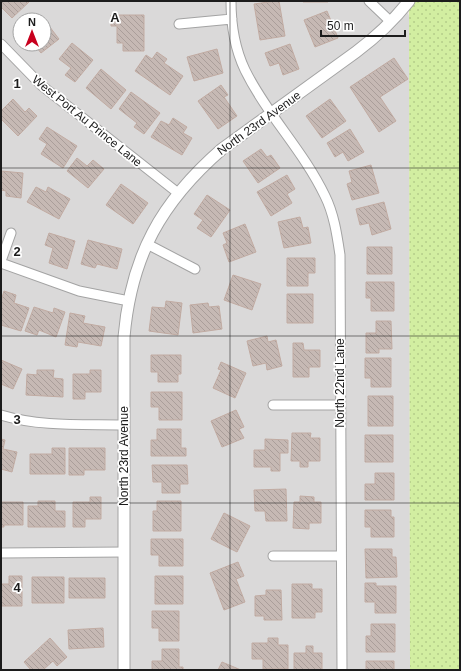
<svg xmlns="http://www.w3.org/2000/svg" width="461" height="671" font-family="Helvetica,sans-serif">
	<defs>
		<pattern id="grass-dots" width="8" height="8" patternUnits="userSpaceOnUse"><rect width="8" height="8" fill="#d2eea1"/><path d="M2 2h.1M6 6h.1" fill="none" stroke="#b4cc8a" stroke-width="1.8" stroke-linecap="round"/></pattern>
		<pattern id="building-back-hatch" width="6" height="6" patternUnits="userSpaceOnUse"><rect width="6" height="6" fill="#c6b9b4"/><path d="M-1 5l2 2M0 0l6 6M5-1l2 2" fill="none" stroke="#aa9e9a"/></pattern>
	</defs>
	<rect width="100%" height="100%" fill="#efe8e1"/>
	<path fill="#dad9d9" fill-rule="evenodd" d="M1,1H403L409,16L410,670H1ZM20,20H44V44H20Z"/>
	<path fill="url(#grass-dots)" d="M409,1H460V670H410Z"/>
	<path fill="url(#building-back-hatch)" stroke="#c1aba2" d="M1,1H30L12,18L1,7Z
		M275,1H279L285,36L260,40L254,4Z
		M303,1H328V2H303Z
		M327,11L338,38L315,47L304,20Z
		M111,15H144V51H123V43H117V26H111Z
		M43,18L59,39L41,53L34,44H44V20H41Z
		M72,43L93,60L75,82L65,75L71,68L59,59Z
		M290,44L299,69L283,75L279,63L270,66L265,53Z
		M217,49L223,73L194,81L187,57Z
		M157,52L167,59L164,63L183,76L170,95L135,71L146,55L152,59Z
		M394,58L408,79L380,97L396,121L379,132L350,87Z
		M101,69L126,90L111,109L86,88Z
		M221,85L228,95L224,97L237,116L218,129L198,101Z
		M131,92L160,113L144,134L134,127L137,123L119,109Z
		M13,99L25,112L29,108L37,116L18,136L1,119V111Z
		M330,99L346,121L322,138L306,116Z
		M173,118L187,127L183,133L192,138L182,155L151,137L161,121L169,125Z
		M47,127L77,146L63,168L41,154L47,144L39,139Z
		M350,129L364,152L348,161L343,152L335,157L327,143Z
		M261,149L267,157L271,155L280,168L258,183L243,161Z
		M77,158L87,166L93,160L104,169L88,188L67,171Z
		M371,165L379,193L352,200L347,184L352,182L349,171Z
		M1,171L23,173L21,198L6,196V191L1,190Z
		M287,175L295,189L287,194L292,203L271,216L257,192Z
		M121,184L148,203L133,224L106,205Z
		M36,187L46,192L48,187L70,199L59,219L27,202Z
		M207,195L230,210L211,237L197,228L203,220L194,214Z
		M384,202L391,229L372,235L369,223L360,225L356,209Z
		M300,217L303,228L308,227L311,243L284,248L278,222Z
		M245,224L256,252L229,262L223,245L227,243L223,233Z
		M49,233L75,241L67,269L49,263L53,248L45,245Z
		M88,240L122,249L117,269L97,264L95,268L81,264Z
		M367,247H392V274H367Z
		M287,258H315V273H308V286H287Z
		M233,275L261,284L252,310L224,300Z
		M366,282H394V311H371V298H366Z
		M4,291L16,295L14,303L29,308L21,331L1,325V301Z
		M287,294H313V323H287Z
		M166,301L182,303L178,335L149,331L152,307L165,308Z
		M208,303L209,307L219,306L222,329L193,333L190,305Z
		M34,307L53,313L54,308L65,312L56,337L39,330L37,335L25,331Z
		M70,313L85,316L83,323L105,327L101,346L78,342L77,347L65,345Z
		M376,321H391L392,349H379V353H366V333H376Z
		M267,336L268,342L276,340L282,366L267,370L266,363L253,366L247,341Z
		M293,343H303L304,350H320V367H309V377H293Z
		M151,355H181V374H178V382H158V372H151Z
		M365,358H391V387H371V378H365Z
		M1,360L22,369L13,389L1,384Z
		M221,362L246,373L235,398L213,388L221,370L218,369Z
		M37,370H54L53,378L63,379V397L26,395L27,374L37,375Z
		M90,370H101V392H85V399H73V374H90Z
		M151,392H182V420H159V407H151Z
		M368,396H393V426H368Z
		M236,410L244,427L239,429L244,438L222,447L211,421Z
		M157,429H181V448H186V456H151V440H157Z
		M292,433H311L310,438H320V461H308V467H300V461H291Z
		M365,435H393V462H365Z
		M1,439L5,440L3,449L17,452L12,472L1,469Z
		M265,439L288,440V453H280V471H271V467H254V450H265Z
		M52,448H65V474H30V454H52Z
		M69,448H105V470H84V475H69Z
		M152,465H187L188,484H180V493H162V482H153Z
		M375,473H394V500H365V484H375Z
		M286,489L287,521H266L265,511H255L254,490Z
		M300,496L314,497V502H321V523H309V529L293,528L294,502H300Z
		M90,497H101V519H85V527H73V502H90Z
		M38,501H55V511H65V527H28V506H38Z
		M157,501H181V531H153V511H157Z
		M1,502H23V525H4V527H1Z
		M365,510H391V517H394V537H371V527H365Z
		M224,513L250,526L237,552L211,539Z
		M151,539H183V566H159V555H151Z
		M365,549H392V557H396L397,577L366,578Z
		M238,562L244,576L236,579L245,602L224,610L210,573Z
		M9,576H22V606H1V584H9Z
		M155,576H183V604H155Z
		M32,577H64V603H32Z
		M69,578H105V598H69Z
		M365,583H376V586H396V613H375V602H365Z
		M292,584H312V589H322V612H315V618H292Z
		M266,590H281L282,620H264V616H255V596L266,595Z
		M152,611H179V641H159V628H152Z
		M371,624H395V652H366V636H371Z
		M103,628L104,647L69,649L68,630Z
		M50,638L67,657L57,666L53,661L43,670H31L24,662Z
		M268,638H278V645H288V669H263V659H252V643H268Z
		M306,646H313V653H322V670H294V653H306Z
		M162,649H179V667H183V670H152V661H162Z
		M366,661H394V670H366Z
		M222,662L241,670H218Z"/>
	<g fill="none" stroke-linecap="round" stroke-linejoin="round">
		<g stroke="#a3a3a3" stroke-width="11">
			<path id="minor" d="M231,1C231,24 235,49 245,70C267,115 303,150 325,196C334,214 337,235 340,255L342,670
				M369,1L391,22
				M179,24L232,19
				M1,44L41,85L178,193
				M147,244L195,269
				M1,261L11,233
				M1,263L79,291L129,301
				M273,405H340
				M1,415C41,427 83,424 124,425
				M1,553L124,552
				M273,556H341"/>
		</g>
		<g stroke="#a3a3a3" stroke-width="13">
			<path id="tertiary" d="M124,670V337C131,256 161,202 222,149L356,52C376,37 394,20 409,1"/>
		</g>
		<use href="#minor" stroke="#fff" stroke-width="9"/>
		<use href="#tertiary" stroke="#fff" stroke-width="11"/>
	</g>
	<path fill="none" stroke="#1c1c1c" stroke-width="1" stroke-opacity="0.55" d="M230,1V670M1,168H460M1,336H460M1,503H460"/>
	<g text-anchor="middle" dominant-baseline="central" stroke-width="3.5" stroke-linejoin="round" paint-order="stroke">
		<g font-size="12" fill="#1c1c1c" stroke="#fff">
			<text transform="translate(87 121) rotate(39)">West Port Au Prince Lane</text>
			<text transform="translate(259 123) rotate(-36)">North 23rd Avenue</text>
			<text transform="translate(340 383) rotate(-90)">North 22nd Lane</text>
			<text transform="translate(124 456) rotate(-90)">North 23rd Avenue</text>
		</g>
	</g>
	<g font-size="13" text-anchor="middle" font-weight="bold" fill="#1c1c1c" stroke="#fff" stroke-width="3.5" stroke-linejoin="round" paint-order="stroke">
		<text x="115" y="22">A</text>
		<text x="17" y="88">1</text>
		<text x="17" y="256">2</text>
		<text x="17" y="424">3</text>
		<text x="17" y="592">4</text>
	</g>
	<rect width="461" height="671" fill="none" stroke="#1c1c1c" stroke-width="4"/>
	<g transform="translate(32 32)"><circle r="19" fill="#ffffff" stroke="#a4a4a4"/>
	<path d="M0-3L7 15L0 10L-7 15Z" fill="#c8001e"/>
	<text y="-6" font-size="11" font-weight="bold" text-anchor="middle" fill="#1c1c1c">N</text>
	</g>
	<path d="M321 30v6h84v-6" fill="none" stroke="#1c1c1c" stroke-width="2"/>
	<text x="327" y="30" font-size="12" fill="#1c1c1c" stroke="#ffffff" stroke-width="3" paint-order="stroke">50 m</text>
</svg>
